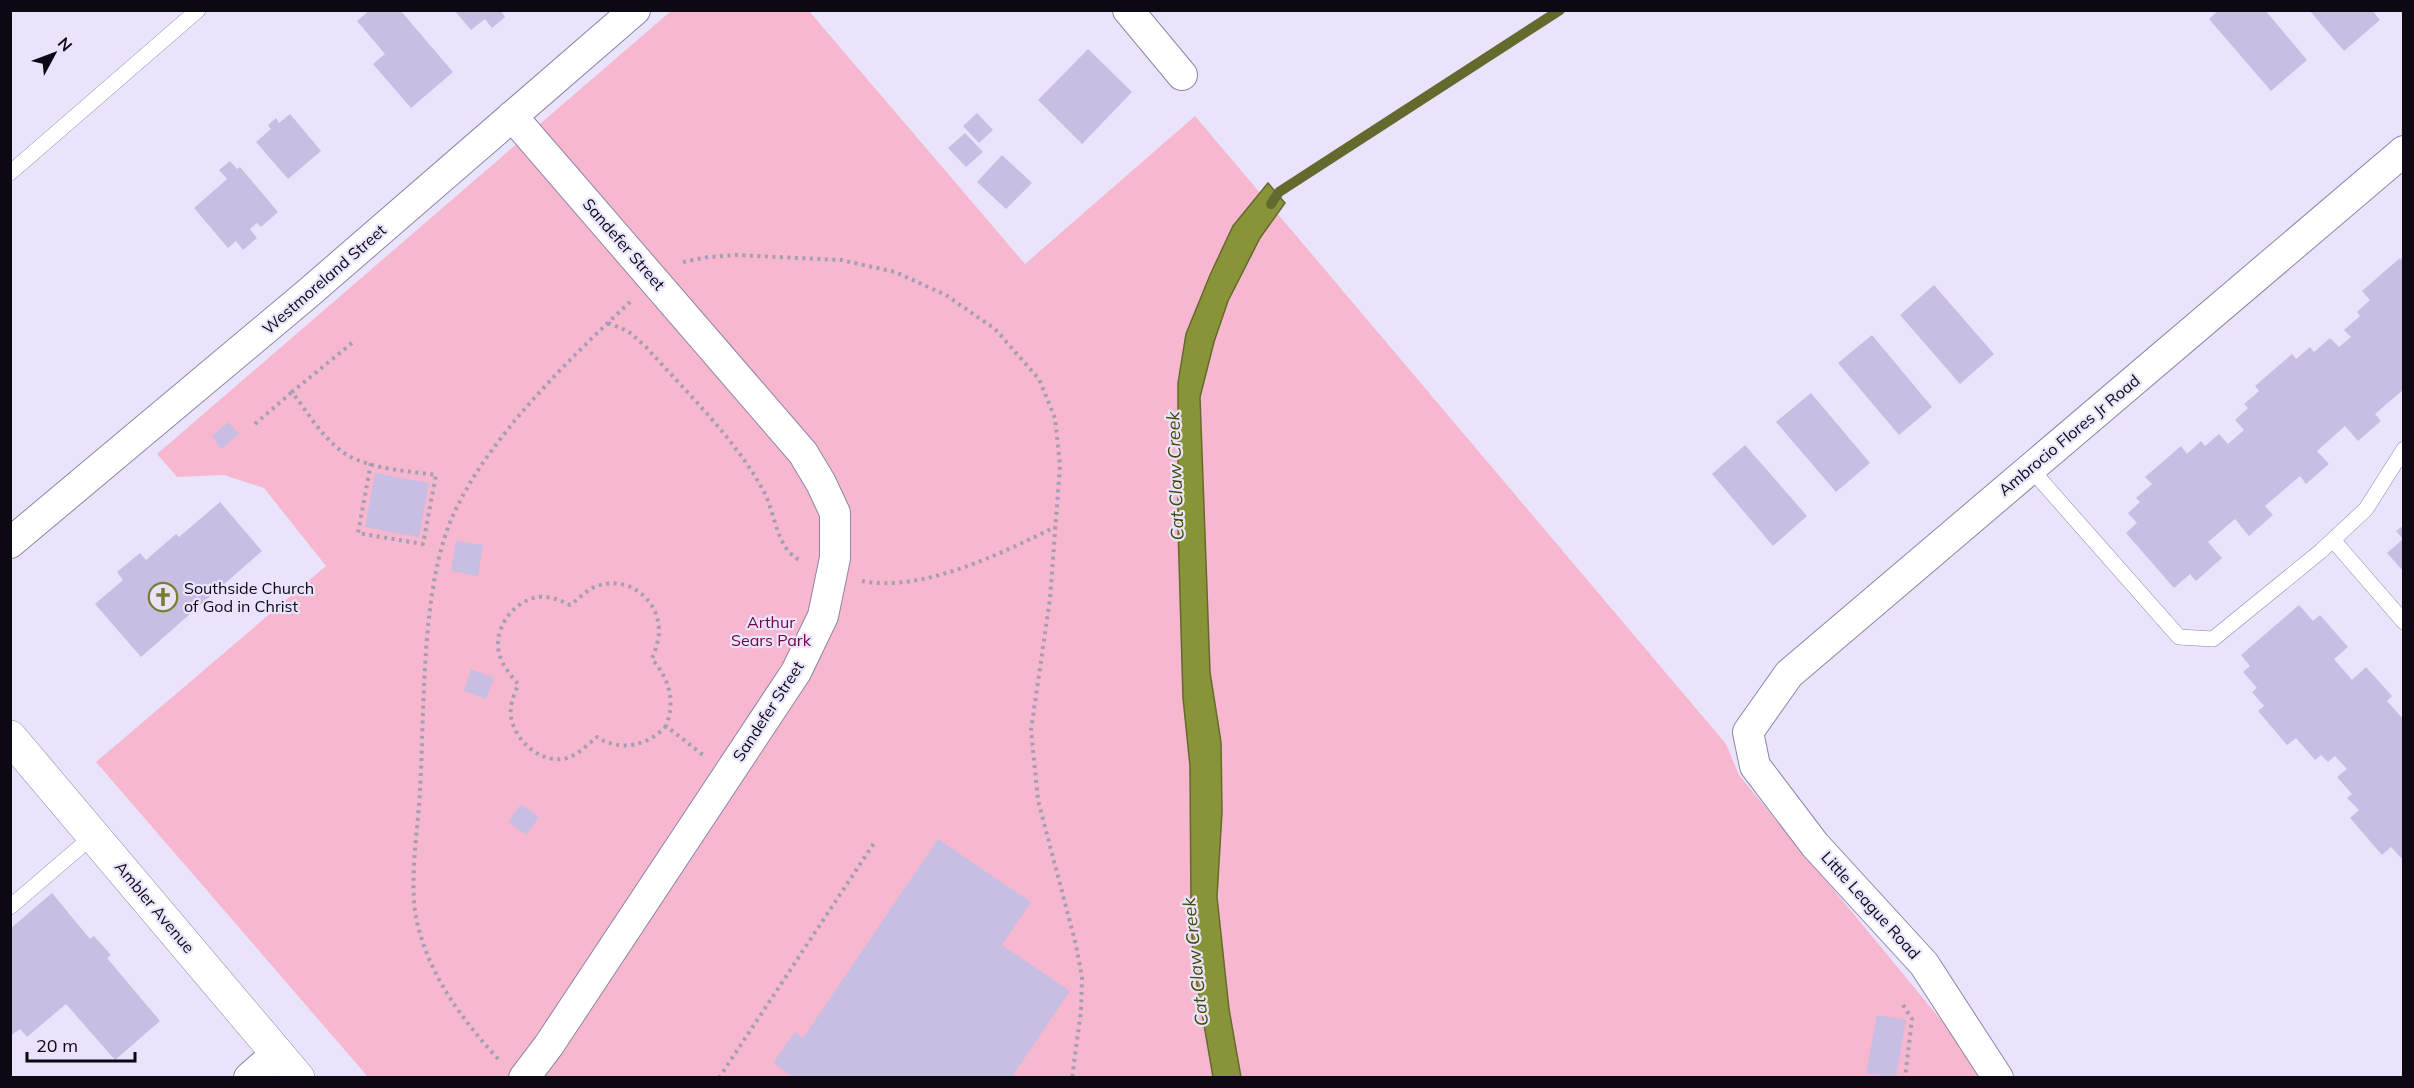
<svg xmlns="http://www.w3.org/2000/svg" width="2414" height="1088" font-family="Mulish,sans-serif">
	<rect width="100%" height="100%" fill="#e9e4fb"/>
	<path fill="#f7b8cf" d="M671,11H809L1025,264L1195,116L1726,744L1739,775L1988,1077H368L96,762L326,566L264,488L224,475L177,477L157,454Z"/>
	<path fill="#899439" stroke="#646a2e" stroke-width="1.5" d="M1268,183L1285,203L1260,238L1228,301L1214,342L1200,397L1210,672L1221,742L1222,812L1217,897L1229,1009L1241,1077H1213L1193,961L1191,911L1190,766L1183,698L1178,527V383L1186,334L1210,275L1233,226Z"/>
	<g fill="none" stroke-linecap="round" stroke-linejoin="round">
		<path stroke="#646a2e" stroke-width="10" d="M1271,204L1279,192L1560,10"/>
	</g>
	<path fill="#c7bee3" d="M370,10H400L453,72L411,108L373,64L385,54L357,21Z
		M454,10H500L505,17L492,28L485,19L471,30Z
		M2219,10H2265L2307,60L2271,91L2209,19Z
		M2309,10H2372L2380,20L2344,51Z
		M1088,49L1132,92L1082,144L1038,100Z
		M977,113L993,130L979,143L963,126Z
		M290,114L321,151L288,179L256,142L271,129L268,125L276,118L279,123Z
		M965,133L983,152L966,167L948,148Z
		M1002,155L1032,183L1006,209L977,182Z
		M230,161L237,169L240,167L278,212L261,227L257,223L250,229L257,238L243,250L236,241L228,248L194,208L227,179L219,170Z
		M2400,258L2404,262V389L2375,414L2381,421L2358,441L2345,426L2317,451L2329,464L2306,484L2300,476L2265,506L2273,515L2249,536L2235,519L2208,542L2222,558L2196,581L2190,574L2174,588L2126,533L2137,523L2128,513L2140,502L2136,498L2152,484L2145,477L2181,446L2187,454L2201,441L2205,446L2219,434L2228,444L2244,430L2235,420L2248,408L2244,404L2259,391L2255,386L2292,354L2296,359L2310,347L2314,352L2330,338L2339,347L2351,337L2344,330L2360,316L2357,312L2370,300L2362,291Z
		M1934,285L1994,354L1960,384L1900,315Z
		M1872,335L1932,407L1899,435L1838,363Z
		M1811,393L1870,463L1836,492L1776,422Z
		M228,422L239,434L221,449L212,436Z
		M1745,445L1807,516L1773,546L1712,474Z
		M375,473L429,483L419,537L365,527Z
		M220,502L262,551L141,657L95,604L123,580L117,572L140,553L146,560L176,534L179,537Z
		M2404,525V572L2387,553L2403,539L2396,531Z
		M456,541L483,545L478,576L451,571Z
		M2299,605L2313,621L2320,615L2348,647L2334,659L2352,680L2366,667L2392,696L2387,701L2404,720V861L2391,847L2382,855L2350,818L2359,810L2347,798L2352,794L2337,777L2347,769L2335,756L2328,762L2321,755L2315,760L2296,738L2287,745L2258,711L2264,706L2252,692L2257,688L2243,672L2250,666L2241,655Z
		M471,669L494,678L486,699L464,691Z
		M521,804L539,817L526,835L508,822Z
		M938,839L1031,902L1002,945L1070,991L1011,1078H794L773,1063L795,1032L803,1038Z
		M52,893L90,939L94,936L111,955L107,958L160,1021L115,1060L66,1004L27,1037L20,1029L10,1036V929Z
		M1877,1015L1906,1020L1896,1078L1866,1073Z"/>
	<g fill="none" stroke-linecap="round" stroke-linejoin="round">
		<g stroke="#8d85a8" stroke-width="16">
			<path id="lane" d="M10,173L198,10
				M2030,468L2179,637L2213,639L2321,551L2366,509L2404,449
				M2333,540L2404,622
				M10,907L94,835"/>
		</g>
		<g stroke="#8d85a8" stroke-width="32">
			<path id="street" d="M1128,10L1182,75
				M512,116L803,453L821,483L835,513V558L823,616L796,672L549,1045L524,1078
				M10,543L306,295L635,10
				M249,1078L277,1053
				M1998,1078L1924,964L1815,845L1755,766L1748,732L1789,674L2404,151"/>
		</g>
		<g stroke="#8d85a8" stroke-width="34">
			<path id="secondary" d="M10,737L298,1078"/>
		</g>
		<path stroke="#a39fb2" stroke-width="4" stroke-dasharray="3 4.5" stroke-linecap="butt" d="M683,262L708,257L736,255L841,260L895,272L946,295L995,329L1039,379L1055,418L1060,465L1050,599L1031,730L1038,800L1076,945L1082,977L1081,1011L1072,1078
			M608,323L628,331L646,347C686,392 734,437 763,490C776,513 775,548 801,561
			M352,343L292,392C309,414 327,446 353,458C378,470 409,471 436,475L423,544L358,533L371,463
			M255,424L292,392
			M862,581C922,593 1002,553 1055,527
			M666,726C648,746 620,752 597,737C587,745 576,757 563,759C535,763 507,732 511,706C512,699 516,691 518,684C511,676 503,666 500,656C491,631 513,600 539,597C550,596 560,600 570,605C579,599 587,589 597,586C628,575 659,599 659,631C659,641 655,650 652,659C669,679 676,700 666,726L703,755
			M1903,1005L1912,1019L1905,1078
			M498,1059C463,1020 433,981 419,930C407,890 418,832 420,790C425,709 420,581 456,509C492,434 569,359 630,302
			M719,1078L874,843"/>
		<use href="#lane" stroke="#fff" stroke-width="15"/>
		<use href="#street" stroke="#fff" stroke-width="30"/>
		<use href="#secondary" stroke="#fff" stroke-width="33"/>
	</g>
	<defs>
		<g id="church-ring" transform="scale(1.5)"><circle r="9.5" fill="#e9e4fb" stroke="#76802c" stroke-width="1.5"/><path d="M-1.2-6h2.4v3.5h3.3v2.4h-3.3V6h-2.4V-.1h-3.3v-2.4h3.3Z" fill="#76802c"/></g>
	</defs>
	<g fill-rule="evenodd">
		<use href="#church-ring" x="163" y="597"/>
	</g>
	<g text-anchor="middle" dominant-baseline="central" stroke-width="4.5" stroke-linejoin="round" paint-order="stroke">
		<g font-size="16" fill="#0c0915" stroke="#e9e4fb">
			<text transform="translate(624 244) rotate(49)">Sandefer Street</text>
			<text transform="translate(324 279) rotate(-41)">Westmoreland Street</text>
			<text transform="translate(2069 435) rotate(-40)">Ambrocio Flores Jr Road</text>
			<text transform="translate(768 711) rotate(-57)">Sandefer Street</text>
			<text transform="translate(1871 905) rotate(48)">Little League Road</text>
			<text transform="translate(155 907) rotate(50)">Ambler Avenue</text>
		</g>
		<g font-size="16" fill="#0c0915" stroke="#e9e4fb" text-anchor="start">
			<text x="184" y="588">Southside Church<tspan x="184" dy="18">of God in Christ</tspan></text>
		</g>
		<g font-size="16" fill="#720240" stroke="#e9e4fb">
			<text x="771" y="622">Arthur<tspan x="771" dy="18">Sears Park</tspan></text>
		</g>
		<g font-size="18" font-style="italic" fill="#424901" stroke="#e9e4fb">
			<text transform="translate(1175 476) rotate(-92)">Cat Claw Creek</text>
			<text transform="translate(1195 962) rotate(-96)">Cat Claw Creek</text>
		</g>
	</g>
	<rect width="2414" height="1088" fill="none" stroke="#0c0915" stroke-width="24"/>
	<g transform="translate(54 54) rotate(49)" stroke="#e9e4fb" stroke-width="4.5" paint-order="stroke">
	<path d="M0-4.5L10 22L0 15L-10 22Z" fill="#0c0915"/>
	<text y="-9" font-size="16" font-weight="bold" text-anchor="middle" fill="#0c0915">N</text>
	</g>
	<path d="M27 1052v9h108v-9" fill="none" stroke="#0c0915" stroke-width="3"/>
	<text x="36" y="1052" font-size="18" fill="#0c0915" stroke="#e9e4fb" stroke-width="4.5" paint-order="stroke">20 m</text>
</svg>
